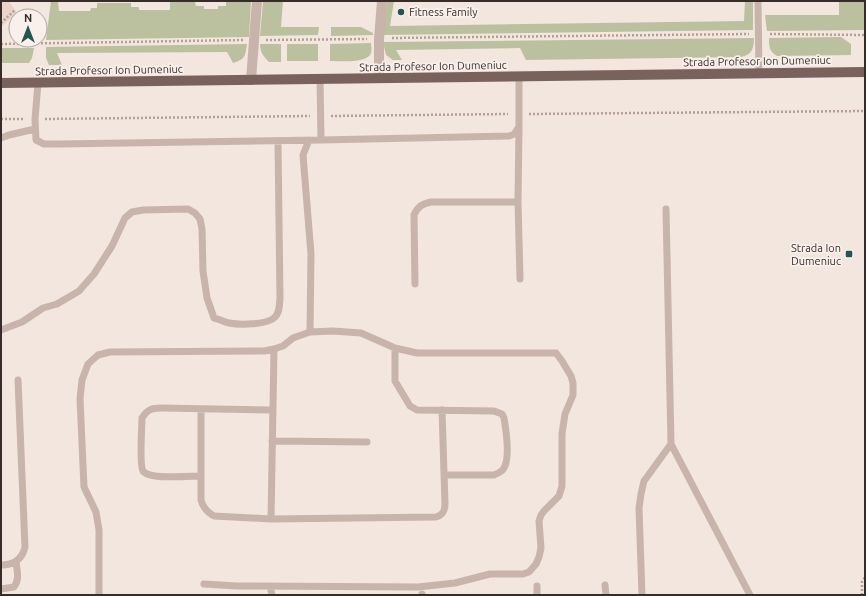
<svg xmlns="http://www.w3.org/2000/svg" width="866" height="596" font-family="Ubuntu,sans-serif">
	<rect width="100%" height="100%" fill="#f2e6df"/>
	<path fill="#bbc09f" d="M51,1H58L59,11H90L91,8H97V3H131V7H139V10H170V2H195L196,6H204V9H218V6H226V2L251,1L249,37L46,40Z
		M263,1H283L281,27H319L318,35L260,36Z
		M387,1H394L390,26L744,21L745,1H753V30L383,35Z
		M839,1H865V30L767,31L765,15H839Z
		M331,27H361L373,33V35L331,36Z
		M841,37L851,44V55L777,56C769,51 769,47 769,38Z
		M754,38C754,48 752,55 741,57L526,60L520,48L396,50L402,60H393L386,55L383,42Z
		M371,43C371,46 372,51 371,53C367,64 340,61 330,61V44Z
		M247,44C245,56 246,59 233,63L227,52L57,53L62,65H49L46,58V47Z
		M260,44H281V62H269C264,57 260,52 260,44Z
		M287,44H318V61H287Z
		M1,48H34L32,58L29,63H1Z"/>
	<path fill="#e9d4c7" d="M1,1H9L17,13L1,27Z"/>
	<g fill="none" stroke-linecap="round" stroke-linejoin="round">
		<path stroke="#b59e95" stroke-width="2.5" stroke-dasharray="2 2" stroke-linecap="butt" d="M1,23L15,10
			M770,34L865,35
			M392,38L749,34
			M266,40L367,39
			M1,44L243,40
			M529,114L865,111
			M331,116L508,114
			M1,119H24
			M45,119L310,116
			M862,595V582L865,577"/>
		<path stroke="#c9b4ab" stroke-width="7" d="M758,1L759,73
			M320,79L321,140
			M38,83L35,119L36,140L44,144H60L321,140L509,136L514,134L519,127V77
			M519,128L518,202L520,279
			M1,138L9,135L35,129
			M309,140L303,155L311,254L310,332
			M666,209L671,444L750,595
			M415,284L414,215C418,206 422,204 431,202H518
			M1,330L22,322L43,308L57,304L79,291L94,274L112,246L125,218L132,212L143,210L188,209L195,213L200,219L202,229L203,271L207,298L214,318C219,319 224,322 229,323C239,325 268,325 275,317C280,312 279,306 280,299L278,141
			M395,348V381L410,406L417,410L494,411L502,414L504,418C506,430 510,458 504,468C502,472 498,473 494,475H444
			M201,409V500C203,508 207,512 214,516L271,519L436,517C443,515 445,511 445,504L442,410
			M272,441L367,442
			M201,476C190,476 149,480 143,471C139,464 142,427 142,418C147,410 151,408 161,408L273,410
			M271,519L274,349
			M1,565C13,565 22,560 25,547L18,380
			M605,585L606,595
			M270,586L272,595
			M1,589L14,587C20,579 17,571 16,562
			M99,595V530L96,512L84,487L80,399L82,380L88,364L98,355L110,352L264,351L274,349L283,346L293,338L310,332L333,331L361,333L395,348L417,353H556L562,361L571,376L573,383V395L565,414L562,434V486L559,496L544,511L541,515L539,521L541,548L539,557L536,564L529,572L523,574H490L455,583L418,587L237,586L204,584
			M422,595V594
			M537,595V586
			M642,595L639,508L641,494L644,481L671,444"/>
		<path stroke="#c9b4ab" stroke-width="10" d="M379,78V39L382,1
			M251,80L257,1"/>
		<path stroke="#79615c" stroke-width="10" d="M1,83L865,72"/>
	</g>
	<g fill="#215752" stroke="#f9f0eb" stroke-width="1.5">
		<circle cx="401" cy="12" r="4"/>
		<rect x="845" y="250" width="8" height="8" rx="2"/>
	</g>
	<g text-anchor="middle" dominant-baseline="central" stroke-width="3.5" stroke-linejoin="round" paint-order="stroke">
		<g font-size="11" fill="#382c2a" stroke="#f9f0eb" text-anchor="start">
			<text x="409" y="12">Fitness Family</text>
			<text x="841" y="248" text-anchor="end">Strada Ion<tspan x="841" dy="13">Dumeniuc</tspan></text>
		</g>
		<g font-size="11" fill="#382c2a" stroke="#f9f0eb">
			<text transform="translate(757 61) rotate(-1)">Strada Profesor Ion Dumeniuc</text>
			<text transform="translate(433 66) rotate(-1)">Strada Profesor Ion Dumeniuc</text>
			<text transform="translate(109 70) rotate(-1)">Strada Profesor Ion Dumeniuc</text>
		</g>
	</g>
	<rect width="866" height="596" fill="none" stroke="#382c2a" stroke-width="4"/>
	<g transform="translate(28 28)"><circle r="19" fill="#f9f0eb" stroke="#aca29e"/>
	<path d="M0-3L7 15L0 10L-7 15Z" fill="#215752"/>
	<text y="-6" font-size="11" font-weight="bold" text-anchor="middle" fill="#382c2a">N</text>
	</g>
</svg>
